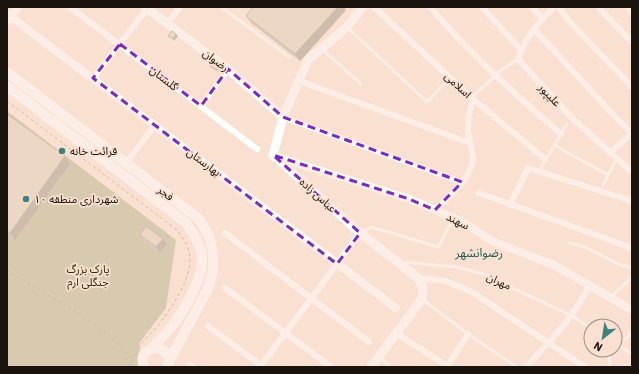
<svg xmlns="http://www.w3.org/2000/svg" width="639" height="374" font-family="'IBM Plex Sans','Noto Sans Arabic',sans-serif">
	<rect width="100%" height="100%" fill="#f9e0d1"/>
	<path fill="#b0b085" d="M7,111L176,240L166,308L140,342L138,367H7Z"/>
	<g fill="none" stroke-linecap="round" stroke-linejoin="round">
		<path stroke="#9d8b80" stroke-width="1" stroke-dasharray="3 3" stroke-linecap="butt" d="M7,101L177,230C182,237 187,243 189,251C195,274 173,306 159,324C153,332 144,339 139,347
			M7,270L79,314L108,334L133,360
			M129,367L135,355"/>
		<path stroke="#fff" stroke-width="3" d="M221,7L289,57
			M348,28L427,102L450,78
			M323,50L361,84
			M494,75L518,59
			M471,98L495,76
			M554,145L608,175
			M539,171L567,124
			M603,185L617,158
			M362,232L371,227L438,247L450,225
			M570,243L585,247L618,264L632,268
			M401,262L457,267L481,273L572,316L591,328
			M612,296L632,277
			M422,299L468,334L517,367
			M615,343L632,354
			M615,345L628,337L632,332
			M381,357L390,367
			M610,367L609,355L611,350"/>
		<path stroke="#fff" stroke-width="6" d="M70,7L257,149
			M374,7L473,99L545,159
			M430,7C470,54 515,94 561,134
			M482,7L521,50
			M532,7L542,18
			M554,7C538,23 525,38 518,59L573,119L632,172
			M559,7L569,21L632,87
			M598,7L632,42
			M629,7L632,12
			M167,24L180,7
			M534,29L606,107L632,134
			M93,78L147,9
			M299,81L470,143
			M201,106L228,69
			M283,117L462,182
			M610,153L632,133
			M126,163L155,125
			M479,193L632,248
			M510,205L528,168L632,201
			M435,210C448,199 473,177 473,158C472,147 467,135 468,124C468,116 471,107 473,99
			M225,233L369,342
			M418,278L446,281L472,292L585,367
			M225,288L331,367
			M208,326L263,367
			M397,334L449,367
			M190,365L193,367
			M260,367L360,233
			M447,367L468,334
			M526,367C549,342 575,317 589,285"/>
		<path stroke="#fff" stroke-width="8" d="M7,14L396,308
			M7,21L18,7
			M274,156L409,199L463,222L492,241L554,265L632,310"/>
		<path stroke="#fff" stroke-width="9" d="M145,7L228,69L283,117
			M363,7L347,27L308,60L283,117L273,155L360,233L418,278L423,288L422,299L371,367"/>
		<path stroke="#fff" stroke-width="10" d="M7,72L199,219L209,235L213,253V271L208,289L168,363
			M7,86L186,223C193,233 200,243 202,256C204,276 185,309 173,325C167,333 159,340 152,348
			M144,367C134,345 173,340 168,365"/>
	</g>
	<path fill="#bcb09d" d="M346,10L300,61L251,23L246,16Z
		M210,66H218L219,68V72L212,68Z
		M7,114L65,156L70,164L15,240L7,234Z
		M140,235L167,244L160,253L144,240Z"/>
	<path fill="#99907f" d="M338,7H344L346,10L300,61L295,54Z
		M176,34L178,36L174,41L173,39Z
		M65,156L70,164L15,240L10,233Z
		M163,239L167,244L160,253L156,247Z"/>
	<path fill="#dbcdb6" stroke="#99907f" d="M253,7H338L295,54L246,16Z
		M172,31L176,34L173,39L168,36Z
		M213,62L218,66L217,70L210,66Z
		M7,114L65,156L10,233L7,231Z
		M146,226L163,239L156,247L140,235Z"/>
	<path d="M0 0H639V374H0ZM120,44L201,106L228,69L283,117L462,182L435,210L409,199L273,155L360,233L337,264L93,78Z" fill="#f9e0d1" fill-opacity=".55" fill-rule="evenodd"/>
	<path fill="none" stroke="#7b2cbf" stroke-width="3" stroke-dasharray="8 5" stroke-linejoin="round" d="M120,44L201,106L228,69L283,117L462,182L435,210L409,199L273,155L360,233L337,264L93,78Z"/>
	<g fill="#3d837b" stroke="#f9e0d1" stroke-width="1.5">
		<circle cx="62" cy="151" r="4"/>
		<circle cx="26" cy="199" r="4"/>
	</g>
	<g text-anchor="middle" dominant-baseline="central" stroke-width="3.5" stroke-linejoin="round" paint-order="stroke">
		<g font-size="11" fill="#1b130d" stroke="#f9e0d1">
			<text transform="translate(216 60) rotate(37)">رضوان</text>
			<text transform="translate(164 78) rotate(38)">گلستان</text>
			<text transform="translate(458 85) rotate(43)">اسلامی</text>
			<text transform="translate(550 95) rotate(47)">علیپور</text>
			<text transform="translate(204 162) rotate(37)">بهارستان</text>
			<text transform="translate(166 193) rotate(38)">فجر</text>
			<text transform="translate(318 195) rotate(42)">عباس زاده</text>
			<text transform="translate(458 221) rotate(27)">سهند</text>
			<text transform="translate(499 281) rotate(25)">مهران</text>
		</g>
		<g font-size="11" fill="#1b130d" stroke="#f9e0d1" text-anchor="start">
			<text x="70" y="151">قرائت خانه</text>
			<text x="34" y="199">شهرداری منطقه ۱۰</text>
		</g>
		<g font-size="11" fill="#2c2b07" stroke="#f9e0d1">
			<text x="88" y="269">پارک بزرگ<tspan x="88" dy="13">جنگلی ارم</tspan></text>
		</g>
		<g font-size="12" fill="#235c55" stroke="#f9e0d1">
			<text x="479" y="252">رضوانشهر</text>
		</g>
	</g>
	<rect width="639" height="374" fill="none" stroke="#1b130d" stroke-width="16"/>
	<g transform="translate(603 338) rotate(210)"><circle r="19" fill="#f9e0d1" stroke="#a08e83"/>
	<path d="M0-3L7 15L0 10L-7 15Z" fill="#3d837b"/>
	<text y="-6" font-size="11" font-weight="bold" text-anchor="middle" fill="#1b130d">N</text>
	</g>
</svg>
